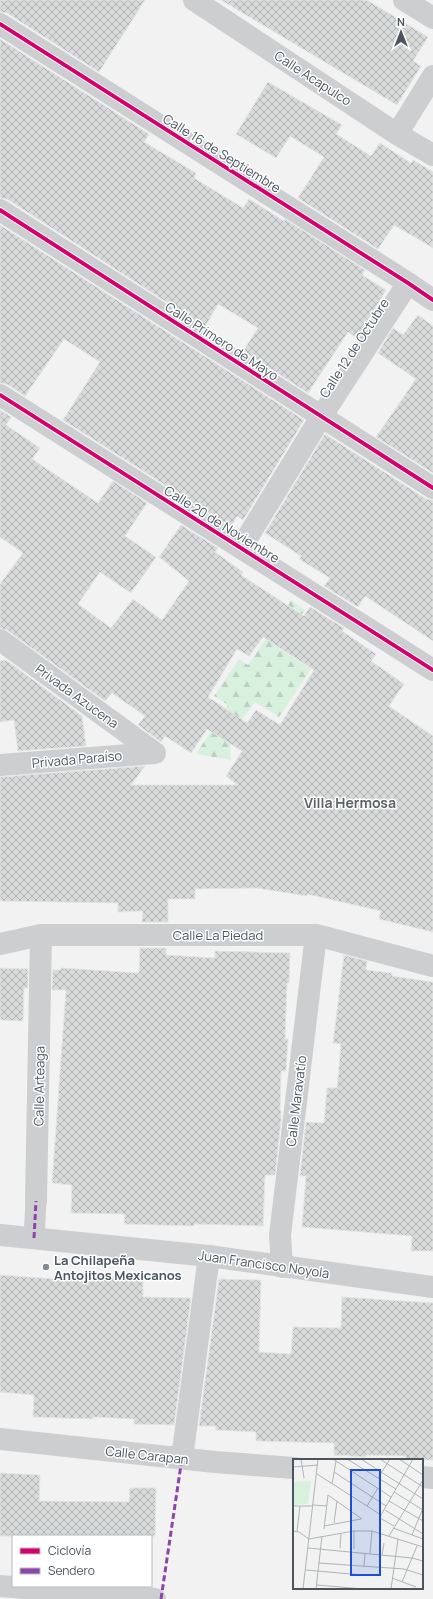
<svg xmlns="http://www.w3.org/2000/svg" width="433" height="1599" font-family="Manrope,sans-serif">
	<defs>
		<pattern id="forest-firs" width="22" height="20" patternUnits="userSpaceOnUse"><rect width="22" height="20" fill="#d7f1de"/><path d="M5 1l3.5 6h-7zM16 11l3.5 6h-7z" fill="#bad1c1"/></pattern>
		<pattern id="building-cross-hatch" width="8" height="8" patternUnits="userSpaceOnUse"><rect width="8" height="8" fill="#d8dada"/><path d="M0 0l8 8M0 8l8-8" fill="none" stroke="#b1b4b4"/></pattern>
	</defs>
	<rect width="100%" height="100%" fill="#f2f2f2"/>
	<path fill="url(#forest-firs)" d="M291,600L305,610L279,648L311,669L279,717L255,702C240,723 227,733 231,760L196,754L228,705L214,696L239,659L248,665Z"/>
	<path fill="url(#building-cross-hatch)" stroke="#e3e4e5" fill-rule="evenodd" d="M0,0H145L99,72L7,13L0,12Z
		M221,0H367L428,37L413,61L421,66L397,105Z
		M0,39L149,134L144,142L196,173L194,178L243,208L249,199L284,221L285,219L365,270L362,275L386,290L357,338L348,332L308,393L243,351L258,328L218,304L205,327L7,199L0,198Z
		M268,82L342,125L336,134L371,156L380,143L411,163L413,160L433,172V248L394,225L378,249L298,198L324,157L290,136L276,158L236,134Z
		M0,225L304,420L243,520L237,516L231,527L63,420L100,362L64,339L25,396L7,384L0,383Z
		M418,315L433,326V473L376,437L416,379L378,353L393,328L403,335Z
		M0,410L11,417L6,425L40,448L32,459L98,503L113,481L147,503L125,536L156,557L131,593L100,572L78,604L111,628L133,599L162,620L189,581L159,557L181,525L218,548L215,552L243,572L241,575L304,616L310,607L344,628L342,631L376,654L371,661L404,684L389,706L433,736V932L379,919L381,911L307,894V896L257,888L195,889V899H168V922H142L143,911L118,912V903L0,901V777L145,766L131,785H238L226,776L242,751L207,729L191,753L165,736L161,742L138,725L145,716L112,693L105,701L7,630L0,628V584L23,553L0,537ZM263,637L314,670L280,725L256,710L247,723L208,697L237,649L249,656Z
		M325,434L426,499L433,500V641L365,596L358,607L324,586L330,578L299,559L301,556L265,533Z
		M6,660L82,716L86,746L18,751L14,720L0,722V661Z
		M140,948H166V955L215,958V951L290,953L289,983H287L285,1039H288L286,1071H281L280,1111H281V1120L275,1175H265L263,1226L194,1224V1226L124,1224L125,1214L71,1213L72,1185L52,1183L66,990H52L53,970H60L61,968L139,973Z
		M344,955L367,961L366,970L392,973V976L433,982V1251H411L412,1236L302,1227L306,1176H300L306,1122L324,1123L327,1088H337L341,1044L333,1043Z
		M0,968L28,969V988H24L23,1021L0,1020Z
		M56,1273H103V1276H143V1297L191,1298L174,1425L134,1424V1419L93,1417V1419L33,1417L34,1395L0,1392V1275L56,1279Z
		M219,1279L261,1280L259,1352L291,1354L293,1327L341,1328L342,1297L433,1303V1460H406V1456L366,1455V1457L334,1455V1443L256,1441V1432L216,1430V1426H199Z
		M0,1473L40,1475L39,1501L129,1502L130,1488H156L155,1536H0Z"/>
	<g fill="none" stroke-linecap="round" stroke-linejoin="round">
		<path stroke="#ccced0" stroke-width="21" d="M34,1238L36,1201"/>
		<path stroke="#ccced0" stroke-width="22" d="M194,0L397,134L433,155
			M404,0L433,18
			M0,24L408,283L433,300
			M397,134L433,76
			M0,210L433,488
			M0,395L433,670
			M241,548L321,417L408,283
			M0,640L155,753
			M0,765L155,753
			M0,944L41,935H316L433,966
			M36,1201L41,935
			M282,1267L280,1235L316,935
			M0,1439L215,1462L294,1468
			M182,1458L209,1256
			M422,1477L433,1478
			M0,1586L155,1599"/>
		<path stroke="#ccced0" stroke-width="22" d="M0,1235L209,1256L433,1287"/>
		<path stroke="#8e44ad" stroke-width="3" stroke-dasharray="6 3" stroke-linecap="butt" d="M34,1238L36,1201
			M161,1599L182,1458"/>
		<g stroke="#fff" stroke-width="6">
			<path id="cycleway" d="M0,24L408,283L433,300
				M0,210L433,488
				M0,395L433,670"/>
		</g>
		<use href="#cycleway" stroke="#d6006c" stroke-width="4"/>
	</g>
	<circle fill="#848d92" stroke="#fff" stroke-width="1.5" cx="46" cy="1267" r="4"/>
	<g text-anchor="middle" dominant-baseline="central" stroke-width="3" stroke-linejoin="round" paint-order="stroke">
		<g font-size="13" fill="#49565f" stroke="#fff">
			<text transform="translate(313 78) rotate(33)">Calle Acapulco</text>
			<text transform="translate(222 153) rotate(32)">Calle 16 de Septiembre</text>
			<text transform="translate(222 341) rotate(33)">Calle Primero de Mayo</text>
			<text transform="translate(354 348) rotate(-57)">Calle 12 de Octubre</text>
			<text transform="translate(222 524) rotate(32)">Calle 20 de Noviembre</text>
			<text transform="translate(77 696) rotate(36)">Privada Azucena</text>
			<text transform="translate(77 759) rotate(-5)">Privada Paraíso</text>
			<text x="218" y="935">Calle La Piedad</text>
			<text transform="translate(39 1086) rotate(-89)">Calle Arteaga</text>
			<text transform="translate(296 1101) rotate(-83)">Calle Maravatío</text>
			<text transform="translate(264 1264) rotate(8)">Juan Francisco Noyola</text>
			<text transform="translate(147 1455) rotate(6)">Calle Carapan</text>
		</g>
		<g font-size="13" font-weight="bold" fill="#49565f" stroke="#fff" text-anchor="start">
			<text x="54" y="1260">La Chilapeña<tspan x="54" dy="15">Antojitos Mexicanos</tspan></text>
		</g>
		<g font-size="14" font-weight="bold" fill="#5d6266" stroke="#fff">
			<text x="350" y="802">Villa Hermosa</text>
		</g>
	</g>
	<g transform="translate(293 1459)">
		<rect width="130" height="130" fill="#f2f2f2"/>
		<path d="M18,22L15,45L0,46V23Z" fill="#d7f1de"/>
		<path fill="none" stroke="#aeb4b7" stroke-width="1" d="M8,0L11,19M40,0L98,38M54,0L103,30M68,0L130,40M87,0L130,28M106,0L130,16M0,8L25,6M41,13L93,47M24,15L88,56M85,19L97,0M39,25L43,2M101,33L130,51M35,36L69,60M96,42L130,62M20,46L34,47M0,47H19M74,47L85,29M92,51L130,75M41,64L44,42M31,67L68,60M101,67L87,59L88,56L120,0M100,69L130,80M31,70L35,36M0,72L6,73L16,80L61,72H79L130,88M4,72L7,47M119,76L130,49M96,77L130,21M15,89L119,99L130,102M47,89L48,75M61,90V72M77,94L79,72M89,96L91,84M26,104L111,110L130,116M71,107L72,94M13,111L69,116M99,119L123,128M109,123L124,87M24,126L70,130M10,130L25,0M23,130L29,77M98,130L105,80"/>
		<path fill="#1d4ed8" fill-opacity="0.15" stroke="#1d4ed8" stroke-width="2" d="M58,11H87V116H58Z"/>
		<rect width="130" height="130" fill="none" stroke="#49565f" stroke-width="2"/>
	</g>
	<rect x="12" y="1535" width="140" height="52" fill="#ffffff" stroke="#b6bbbf"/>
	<rect x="20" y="1548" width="20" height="6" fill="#d6006c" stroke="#b6bbbf"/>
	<text x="48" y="1555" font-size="12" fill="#49565f">Ciclovía</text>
	<rect x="20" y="1568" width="20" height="6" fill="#8e44ad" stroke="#b6bbbf"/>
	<text x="48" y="1575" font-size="12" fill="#49565f">Sendero</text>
	<g transform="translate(401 32)" stroke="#ffffff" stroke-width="3" paint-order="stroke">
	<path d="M0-3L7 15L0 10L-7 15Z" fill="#49565f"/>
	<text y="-6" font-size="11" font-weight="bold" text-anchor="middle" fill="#49565f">N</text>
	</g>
</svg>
